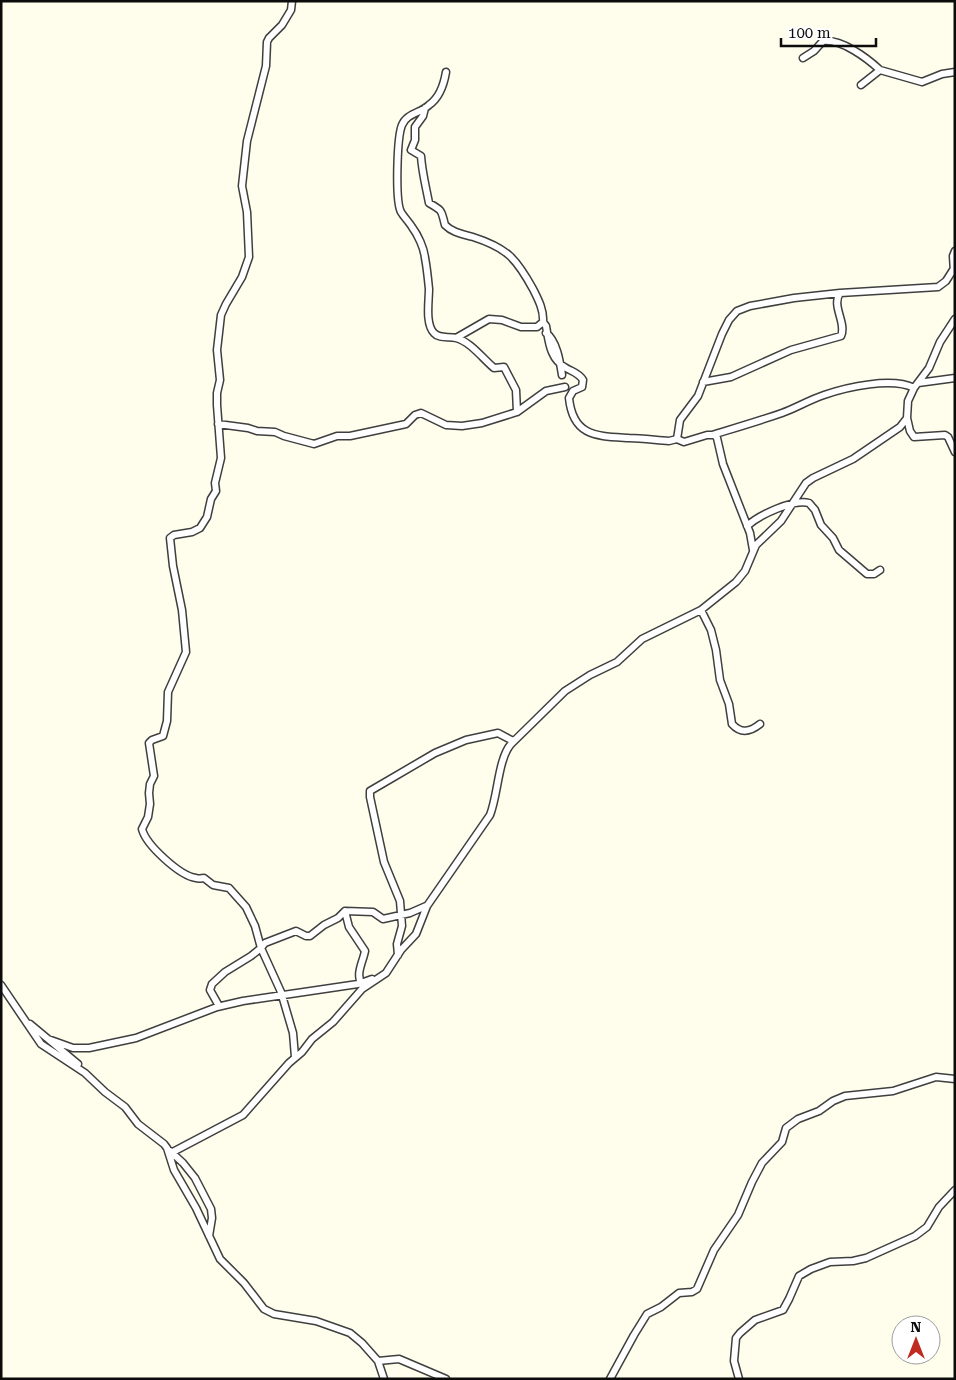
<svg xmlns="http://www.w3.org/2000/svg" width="956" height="1380" font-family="'Roboto Serif',serif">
	<rect width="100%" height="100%" fill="#fffdeb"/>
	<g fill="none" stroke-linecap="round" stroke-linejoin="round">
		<g stroke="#3f3f3f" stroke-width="9">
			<path id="minor" d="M292,1L291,10L282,25L269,38L267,42L266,66L247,141L242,186L247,212L249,257L242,277L226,304L221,315L217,350L220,380L217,393V405L221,458L215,483L216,491L211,499L207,517L200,528L192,532L174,535L170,538L173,566L182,610L186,652L168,692L167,721L163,736L152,740L149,743L154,776L150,784L149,793L150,804L148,817L142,829C146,845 180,876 196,878C199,879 202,878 204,878L213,885L229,888L246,907L255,926L261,948L281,992L293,1033L295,1057
				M803,58L814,51L823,41C842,39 867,58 880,70
				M446,72C444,84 439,98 429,105C421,113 407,113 402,125C397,137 395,201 401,212C404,217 409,222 412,227C418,235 424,248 425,258C427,268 428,279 429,289C429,301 425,324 434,333C439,339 449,336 456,338C471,342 482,358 494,368L504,367L516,390L517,412
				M861,85L880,70L922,82L942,74L955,72
				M425,108L423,116L415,127V140L411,150L421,156C422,172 426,187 429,203C443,211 441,210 445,225C453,233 463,234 473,237C507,248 516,258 533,289C538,299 544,310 543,322L537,327H521L502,320L489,319L456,338
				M954,272L953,256L955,251
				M543,322L546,326C549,343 550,359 566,368C573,372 579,373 583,380L582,387L573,391L569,398C573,437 597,436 629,438C642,438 655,440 669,441L677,439L680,420L698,396L722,334L729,320L737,311L750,306L794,298L840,293
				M546,333C557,341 560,362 562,375
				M703,382L731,377L791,350L841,336C847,323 831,306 840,293L938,287L946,281L953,270
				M918,383L955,378
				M907,418L910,431L914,437L945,435L948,437L955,452
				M218,424L248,428L257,431L275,432L284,436L314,444L337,436H350L406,424L415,415L421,413L446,425L462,426L482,423L517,412L546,391L565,387
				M712,435C735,428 759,421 782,413C796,408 809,400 824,395C847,387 892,377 914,388
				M677,439L684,442L707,435H715L717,438L723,464L750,533L753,550
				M747,526C759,515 793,499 809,503L815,510L821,525L833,538L839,550L867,574H874L880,570
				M701,610L711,630L716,650L720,680L729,704L732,724C741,734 750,732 760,724
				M345,911L349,927L365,951C363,962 355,974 362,985
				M398,955L397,944L402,926L400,901L384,862L370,797V791L435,753L466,740L498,733L513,741
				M1,985L41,1044L85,1073L105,1092L125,1107L138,1124L164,1144L167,1148L174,1170L196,1208L220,1259L244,1283L264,1309L274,1314L316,1321L350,1333L362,1343L378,1361L384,1379
				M219,1006L210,990L212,984L225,972L251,956L261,948L265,943L296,931L306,936H310L324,925L338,918L345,911L373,912L383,919L410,913L426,906
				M30,1024L78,1064
				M48,1039L73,1048H89L136,1038L217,1007L243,1001L358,984L372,979
				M170,1151L183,1163L195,1178L211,1209L212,1218L209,1236
				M169,1154L243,1115L289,1063L302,1052L312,1039L333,1022L362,989L386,973L401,950L416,934L427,906L490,815C498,795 498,759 511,744L565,691L590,675L617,662L642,639L701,610L736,582L745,571L756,545L781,521L806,483L813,478L853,459L900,427L907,418L908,401L914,388L929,368L940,342L955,319
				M378,1361L399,1359L446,1379
				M610,1379L634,1335L647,1314L661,1307L679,1293L692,1292L697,1289L714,1250L738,1215L752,1182L762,1163L782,1142L786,1128L798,1119L819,1111L833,1101L845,1096L893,1091L936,1077L955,1079
				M739,1379L734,1361L736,1338L740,1333L755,1320L783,1310L789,1299L799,1276L811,1269L830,1262L853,1261L866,1258L915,1236L927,1227L939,1207L955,1190"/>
		</g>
		<use href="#minor" stroke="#fff" stroke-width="6"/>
	</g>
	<rect width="956" height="1380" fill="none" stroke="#0c0c0c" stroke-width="5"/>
	<g transform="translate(916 1340)"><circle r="24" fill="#ffffff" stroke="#9e9e9e"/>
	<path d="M0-4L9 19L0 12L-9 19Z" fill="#c02a20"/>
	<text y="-8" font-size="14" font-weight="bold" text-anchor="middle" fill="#0c0c0c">N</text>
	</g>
	<path d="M781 38v8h95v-8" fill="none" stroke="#0c0c0c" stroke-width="2.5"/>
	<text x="788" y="38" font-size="15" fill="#0c0c0c" stroke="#ffffff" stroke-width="4" paint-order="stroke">100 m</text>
</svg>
